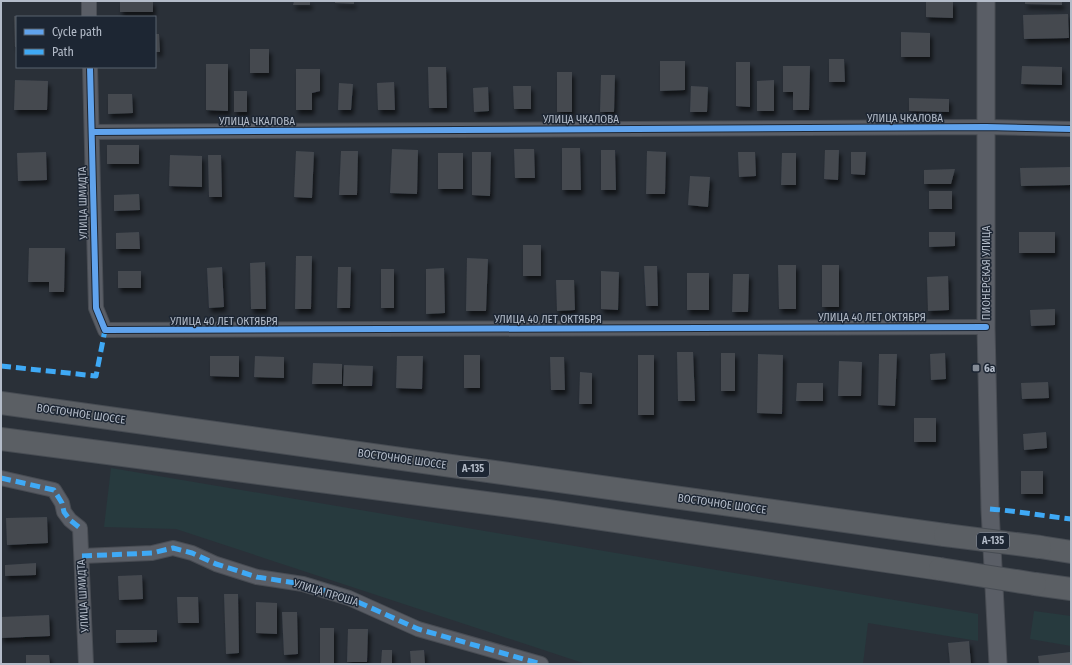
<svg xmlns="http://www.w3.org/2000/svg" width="1072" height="665" font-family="'Fira Sans Condensed',sans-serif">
	<defs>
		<filter id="shadow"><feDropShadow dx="2.5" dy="4.5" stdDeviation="2" flood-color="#0009"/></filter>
	</defs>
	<rect width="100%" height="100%" fill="#2a3038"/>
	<path fill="#273a3e" d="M111,468L978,614V641L868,623L863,664H586L176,529L104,527Z
		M1034,611L1071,616V646L1030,639Z"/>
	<path fill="#444950" filter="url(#shadow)" d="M120,1H153V12H120Z
		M294,1H310V5H293Z
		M335,1H354V4L335,3Z
		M926,1H953V18L926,17Z
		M1025,1H1062V5L1025,4Z
		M1068,14L1069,38L1024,39L1023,15Z
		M14,16H17V47H15Z
		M901,32L930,33V57H901Z
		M155,34H159L160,52H155Z
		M250,49H269V73H250Z
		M829,59H844L845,82H829Z
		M660,61H685V90L660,91Z
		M736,62H750V107L736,106Z
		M206,64H228V111L206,110Z
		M783,66H810L809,110H793V92H783Z
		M1022,66L1062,67V85L1021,84Z
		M428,67H446L447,108H429Z
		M296,69H320V91L312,93V110H296Z
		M557,72H572V112H557Z
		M601,75H615L614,112H600Z
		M15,80L48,81L47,110H14Z
		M774,80V111H757V81Z
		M394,82L395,110H378L377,83Z
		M339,83L353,84L351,110H338Z
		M513,86H531V109H514Z
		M691,86L708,87L707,112H690Z
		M488,87L489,111L474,112L473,88Z
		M234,91H247V112H234Z
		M108,94H132L133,113L108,114Z
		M909,98L949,99V112L909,111Z
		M107,145H139V164H107Z
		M562,148H580L581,190H562Z
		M392,149L418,150L417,194L390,193Z
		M514,149H534L535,178H515Z
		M601,150H615L616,190H601Z
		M825,150H839L838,180L824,179Z
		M296,151L314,152L312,198L294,197Z
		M341,151H358L357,195H339Z
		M647,151L666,152L665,194H646Z
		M46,152L47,180L18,181L17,153Z
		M472,152H491L490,196L472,195Z
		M738,152H755L756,176L739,177Z
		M851,152H866L865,175L851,174Z
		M438,153H463V189H438Z
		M782,153H796V185H781Z
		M170,155L202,156V187L169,186Z
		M208,155H221L222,197H209Z
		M1071,167V185L1021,186L1020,168Z
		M955,169L951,184H924V170Z
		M690,176L710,177L708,207L688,205Z
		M929,191H952V209H929Z
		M139,194L140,210L114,211V195Z
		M139,232L140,249H116V233Z
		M929,232H955V246L929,247Z
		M1019,232H1055V253H1019Z
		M523,245H541V276H523Z
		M29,248H65L64,292H49V282H28Z
		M296,256H312L311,309H295Z
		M467,258L488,259L486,311H466Z
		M265,262L266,309H251L250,263Z
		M778,265H796V309H779Z
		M822,265H839V307H822Z
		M644,266H657L658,306H646Z
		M222,267L224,307L209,308L207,268Z
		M338,267H351L350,308H337Z
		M444,268L445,313L426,314V269Z
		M381,269H394V308H381Z
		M118,271H141V288H118Z
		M601,271L619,272L618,310L601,309Z
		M687,273H709V310H687Z
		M733,274H749L748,312H732Z
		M948,276L949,310L928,311L927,277Z
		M556,280H574L575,310L557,311Z
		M1055,309V325L1031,326L1030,310Z
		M677,352H693L695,401H678Z
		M721,353H735V391H721Z
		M945,353L946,379L931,380L930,354Z
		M758,354L783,355L782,414L757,413Z
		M879,354H897L895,406L878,405Z
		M464,355H480V388H464Z
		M638,355H654V415H638Z
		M210,356H239V377L210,376Z
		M255,356L284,357V378L254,377Z
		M397,356H423L422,389L396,388Z
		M550,357H564L565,390H551Z
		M839,361L862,362L861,396H838Z
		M313,363L342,364V384H312Z
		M344,365L373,366L372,386H343Z
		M580,372L592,373V404H579Z
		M1048,382L1049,398L1022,399L1021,383Z
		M797,383H823V401H796Z
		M914,418H936V442H914Z
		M1046,432L1047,448L1024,450L1023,434Z
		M1021,471H1043V494H1021Z
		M47,517L48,543L7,545L6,518Z
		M36,563V575L5,576V565Z
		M142,575L143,599L119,600L118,576Z
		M224,594H238L239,653L226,654Z
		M177,597H198L199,623H178Z
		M256,602L277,603V634L256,633Z
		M282,612H297L298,654L284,655Z
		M49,615L50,636L1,638V617Z
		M320,628H334V664H320Z
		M348,629H368L367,662H347Z
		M116,630H157V642L116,643Z
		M969,641L971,664H950L948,643Z
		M382,650H392V664H381Z
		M424,650L425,664H411L410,651Z
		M1070,652L1071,664H1039L1038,656Z
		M26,655H49L50,664H26Z"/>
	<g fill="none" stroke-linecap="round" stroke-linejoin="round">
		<g stroke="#484c53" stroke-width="16">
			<path id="minor" d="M89,1V17
				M90,67L96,308L105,330L986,327
				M92,132L986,127L1071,129
				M1,478L54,490L62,503L64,512L70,520L80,528L86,664
				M82,556L152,553L173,548L192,553L216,564L257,577L303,584L349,598L418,629L541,664"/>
		</g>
		<g stroke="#484c53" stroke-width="19">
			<path id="tertiary" d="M986,1V327L990,509L998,664"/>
		</g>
		<g stroke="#474c53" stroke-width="24">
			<path id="trunk" d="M1,403L945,535
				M1,439L548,511L940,569
				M1040,547L1071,552
				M1035,584L1071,589"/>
		</g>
		<use href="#minor" stroke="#5a5e66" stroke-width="14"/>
		<use href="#tertiary" stroke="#5a5e66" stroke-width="17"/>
		<use href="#trunk" stroke="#5b5f64" stroke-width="22"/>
		<g stroke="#474c53" stroke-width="24" stroke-linecap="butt">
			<path id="trunk-bridge" d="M945,535L1040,547
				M940,569L1035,584"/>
		</g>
		<use href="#trunk-bridge" stroke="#5b5f64" stroke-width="22"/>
		<path stroke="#3fa9f5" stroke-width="5" stroke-dasharray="10 5" stroke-linecap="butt" d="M1,366L96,376L105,330
			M1,478L54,490L62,503L64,512L70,520L80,528
			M990,509C1017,511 1044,516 1071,519
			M82,556L152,553L173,548L192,553L216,564L257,577L303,584L349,598L418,629L541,664"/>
		<g stroke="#1d2633" stroke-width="8">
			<path id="cycleway" d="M90,67L96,308L105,330L986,327
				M92,132L986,127L1071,129"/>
		</g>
		<use href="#cycleway" stroke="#60a3ed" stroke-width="6"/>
	</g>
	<rect fill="#848b96" stroke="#1d2633" stroke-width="1.5" x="972" y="364" width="8" height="8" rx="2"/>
	<g text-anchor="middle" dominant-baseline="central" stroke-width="3" stroke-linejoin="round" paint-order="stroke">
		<g fill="#1d2633" stroke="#878f9c" stroke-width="1">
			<rect x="457" y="461" width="32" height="16" rx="3"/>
			<rect x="977" y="533" width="32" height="16" rx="3"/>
		</g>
		<g font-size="10" font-weight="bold" fill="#b4bcc9">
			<text x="473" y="469">А-135</text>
			<text x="993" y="541">А-135</text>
		</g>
		<g font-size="11" fill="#b4bcc9" stroke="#1d2633">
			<text x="905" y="118">УЛИЦА ЧКАЛОВА</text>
			<text x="581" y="119">УЛИЦА ЧКАЛОВА</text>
			<text x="257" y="121">УЛИЦА ЧКАЛОВА</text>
			<text transform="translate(83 203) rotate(-91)">УЛИЦА ШМИДТА</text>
			<text transform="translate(986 273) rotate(-90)">ПИОНЕРСКАЯ УЛИЦА</text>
			<text x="872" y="317">УЛИЦА 40 ЛЕТ ОКТЯБРЯ</text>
			<text x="548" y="319">УЛИЦА 40 ЛЕТ ОКТЯБРЯ</text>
			<text x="224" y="321">УЛИЦА 40 ЛЕТ ОКТЯБРЯ</text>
			<text transform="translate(81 414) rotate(8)">ВОСТОЧНОЕ ШОССЕ</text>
			<text transform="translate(402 459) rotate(8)">ВОСТОЧНОЕ ШОССЕ</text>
			<text transform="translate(722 504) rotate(8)">ВОСТОЧНОЕ ШОССЕ</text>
			<text transform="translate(326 593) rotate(17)">УЛИЦА ПРОША</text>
			<text transform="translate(83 596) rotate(-93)">УЛИЦА ШМИДТА</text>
		</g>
		<g font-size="11" font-weight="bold" fill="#b4bcc9" stroke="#1d2633" text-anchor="start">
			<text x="984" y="368">6а</text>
		</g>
	</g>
	<rect width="1072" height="665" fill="none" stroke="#b4bcc9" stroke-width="4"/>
	<rect x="16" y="16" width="140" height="52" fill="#1d2633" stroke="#59626f"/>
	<rect x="24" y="29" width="20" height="6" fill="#60a3ed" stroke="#59626f"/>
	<text x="52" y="36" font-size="12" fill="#b4bcc9">Cycle path</text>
	<rect x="24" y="49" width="20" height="6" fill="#3fa9f5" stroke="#59626f"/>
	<text x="52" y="56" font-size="12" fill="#b4bcc9">Path</text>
</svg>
